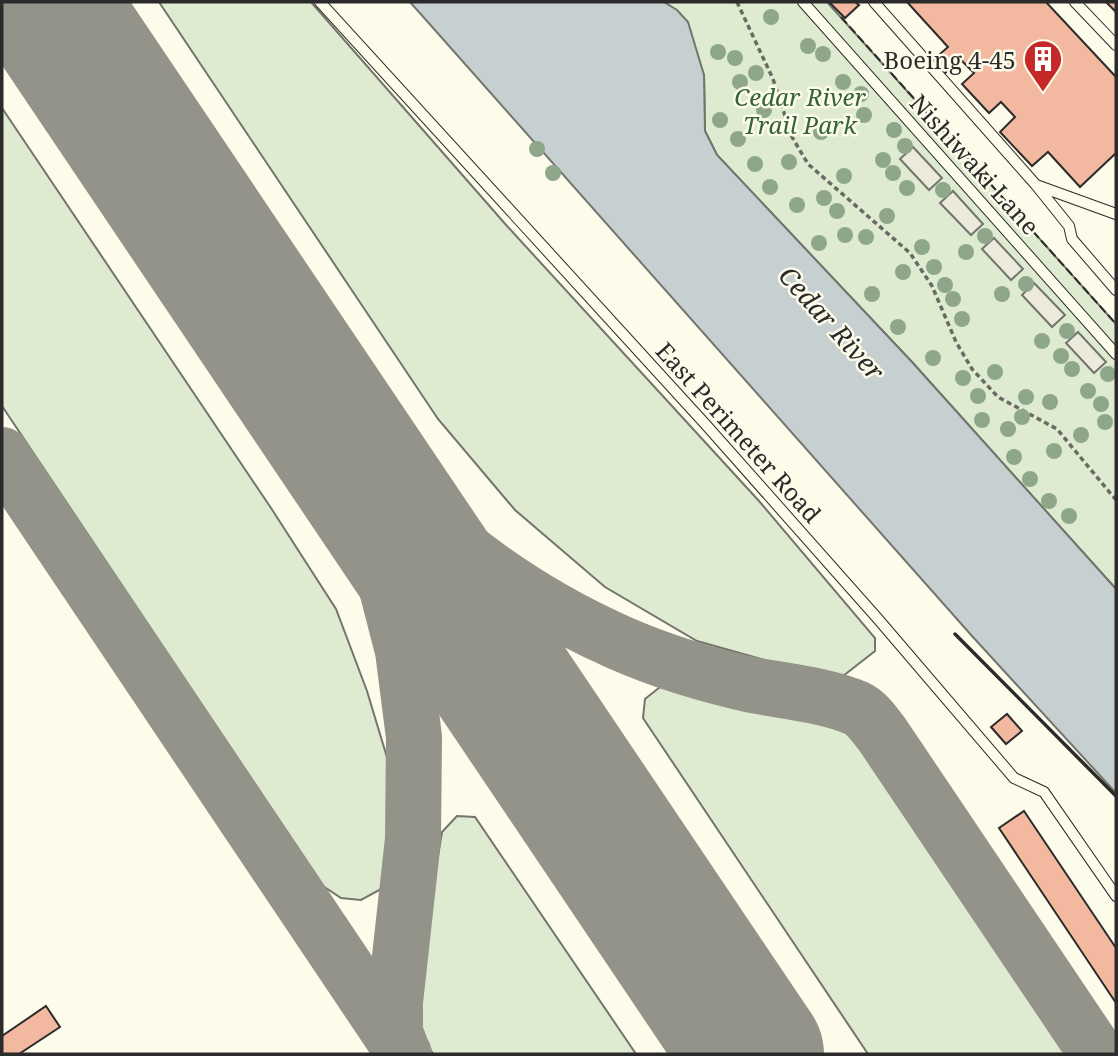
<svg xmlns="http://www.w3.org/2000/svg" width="1118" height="1056" font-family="'Noto Serif',serif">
	<rect width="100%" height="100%" fill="#fdfbea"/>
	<path fill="#deebd1" stroke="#74746e" stroke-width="2" d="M159,2H311L507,226L759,501L875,638V651L843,676H821L697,641L605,587L515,510L438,419Z
		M664,2H827L1116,324V589L912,362L717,155L705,131L704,75Z
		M2,108L271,508L336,609L367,691L389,764L397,829L393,870L383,888L361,900L341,898L323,886L2,406Z
		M660,687L855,729L876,746L1080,1054H868L643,718L645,699Z
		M457,816L475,817L636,1054H433L413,1019L415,993L442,832Z"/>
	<path fill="#eceadb" stroke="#74746e" stroke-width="2" d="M913,147L942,178L929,190L900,159Z
		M953,191L983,224L971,235L940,203Z
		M994,238L1023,269L1011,280L982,249Z
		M1034,283L1065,315L1052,327L1022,295Z
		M1078,332L1106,362L1094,373L1066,343Z"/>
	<path fill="#c7d0d0" stroke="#74746e" stroke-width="2" d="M410,2H664L677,10L688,22L704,75L705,131L717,155L912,362L1116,589V793L972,636Z"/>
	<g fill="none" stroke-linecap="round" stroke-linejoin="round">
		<path stroke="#94938a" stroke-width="56" d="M314,400C404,506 491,586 620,643C661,661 707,675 752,685C784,691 826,695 856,708C867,713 874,724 882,734L1097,1054
			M332,444L368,523L386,585L403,651L414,737L413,839L395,1002V1032L401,1048
			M2,455L404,1054"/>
		<path stroke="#94938a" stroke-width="142" d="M45,2L753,1054"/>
	</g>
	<path fill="#f2b8a0" stroke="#2b2b2b" stroke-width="2" d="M829,2H855L859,5L845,18Z
		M907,2H1046L1116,77V153L1080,187L1048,152L1032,166L1000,132L1015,117L1001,102L989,113L962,84L974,73L960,59L944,74L932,61L948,47Z
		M1106,2H1116V12Z
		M1007,714L1022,731L1006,744L991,727Z
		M1024,811L1116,948V1003L999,828Z
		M46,1006L60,1027L19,1054H2V1036Z"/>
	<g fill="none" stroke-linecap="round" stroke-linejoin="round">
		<g stroke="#2b2b2b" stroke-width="12">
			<path id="service" d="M320,2L707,426L878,619L1014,778L1044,792L1116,896
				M803,2L1116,354
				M874,2L1036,185L1069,226L1072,239L1116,290
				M1075,2L1116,45
				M1036,185L1116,214"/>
		</g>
		<path stroke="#6a6964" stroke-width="3.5" stroke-dasharray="5 3.5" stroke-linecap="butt" d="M737,2L773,79L792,137L808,164L910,253L932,286L956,342L972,369L998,397L1057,429L1116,500"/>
		<use href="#service" stroke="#fdfbea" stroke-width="10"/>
		<path stroke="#2b2b2b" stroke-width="2" stroke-dasharray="9 3.5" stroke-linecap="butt" d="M841,17L1116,324"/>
		<path stroke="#2b2b2b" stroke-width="3.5" d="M955,634L1116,796"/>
	</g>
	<g fill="#8ea78a">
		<circle cx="771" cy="17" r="8"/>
		<circle cx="808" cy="46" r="8"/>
		<circle cx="718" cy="52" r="8"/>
		<circle cx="823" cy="54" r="8"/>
		<circle cx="735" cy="58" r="8"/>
		<circle cx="756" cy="73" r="8"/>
		<circle cx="740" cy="82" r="8"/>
		<circle cx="843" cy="82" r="8"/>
		<circle cx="861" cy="94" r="8"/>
		<circle cx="764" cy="110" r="8"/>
		<circle cx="864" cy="115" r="8"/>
		<circle cx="720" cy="120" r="8"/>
		<circle cx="894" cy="130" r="8"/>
		<circle cx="821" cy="132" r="8"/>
		<circle cx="738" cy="139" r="8"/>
		<circle cx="905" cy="146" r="8"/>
		<circle cx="537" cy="149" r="8"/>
		<circle cx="883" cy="160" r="8"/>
		<circle cx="789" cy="162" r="8"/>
		<circle cx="755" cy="164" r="8"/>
		<circle cx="553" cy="173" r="8"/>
		<circle cx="893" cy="173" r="8"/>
		<circle cx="844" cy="176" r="8"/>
		<circle cx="770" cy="187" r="8"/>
		<circle cx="907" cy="188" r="8"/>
		<circle cx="943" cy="190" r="8"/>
		<circle cx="824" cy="198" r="8"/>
		<circle cx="797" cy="205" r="8"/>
		<circle cx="837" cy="211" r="8"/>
		<circle cx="887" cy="216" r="8"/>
		<circle cx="845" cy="235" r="8"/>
		<circle cx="985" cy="236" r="8"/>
		<circle cx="866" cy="237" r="8"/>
		<circle cx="819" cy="243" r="8"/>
		<circle cx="922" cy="247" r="8"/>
		<circle cx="966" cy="252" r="8"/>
		<circle cx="934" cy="267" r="8"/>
		<circle cx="903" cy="272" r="8"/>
		<circle cx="1026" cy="284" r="8"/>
		<circle cx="945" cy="285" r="8"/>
		<circle cx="872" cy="294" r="8"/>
		<circle cx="1002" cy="294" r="8"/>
		<circle cx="953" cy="299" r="8"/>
		<circle cx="962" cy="319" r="8"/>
		<circle cx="898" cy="327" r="8"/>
		<circle cx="1067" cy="331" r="8"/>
		<circle cx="1042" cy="341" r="8"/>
		<circle cx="1061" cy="356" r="8"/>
		<circle cx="933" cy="358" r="8"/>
		<circle cx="1072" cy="369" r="8"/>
		<circle cx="995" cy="372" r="8"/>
		<circle cx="1108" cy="374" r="8"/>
		<circle cx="963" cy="378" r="8"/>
		<circle cx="1088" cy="391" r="8"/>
		<circle cx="978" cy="396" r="8"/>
		<circle cx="1026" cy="397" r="8"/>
		<circle cx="1050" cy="402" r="8"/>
		<circle cx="1101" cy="404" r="8"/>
		<circle cx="1022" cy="417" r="8"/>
		<circle cx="982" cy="420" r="8"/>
		<circle cx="1105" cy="422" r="8"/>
		<circle cx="1008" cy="429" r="8"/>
		<circle cx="1081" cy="435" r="8"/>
		<circle cx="1054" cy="451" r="8"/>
		<circle cx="1014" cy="457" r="8"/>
		<circle cx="1030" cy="479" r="8"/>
		<circle cx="1049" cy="501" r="8"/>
		<circle cx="1069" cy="516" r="8"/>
	</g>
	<defs>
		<g id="building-pin" transform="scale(2.0125)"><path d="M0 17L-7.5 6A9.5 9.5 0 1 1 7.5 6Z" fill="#c62828" stroke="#fdfbea"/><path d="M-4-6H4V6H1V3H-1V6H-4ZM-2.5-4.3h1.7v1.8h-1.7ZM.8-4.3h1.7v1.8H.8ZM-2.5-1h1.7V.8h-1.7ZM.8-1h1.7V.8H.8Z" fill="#fff"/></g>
	</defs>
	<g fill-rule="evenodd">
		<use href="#building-pin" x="1043" y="59"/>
	</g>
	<g text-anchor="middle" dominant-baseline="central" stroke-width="5" stroke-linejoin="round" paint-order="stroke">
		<g font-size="24" fill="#2b2b2b" stroke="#fdfbea" text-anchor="end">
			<text x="1016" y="59">Boeing 4-45</text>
		</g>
		<g font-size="24" font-style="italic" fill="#34623c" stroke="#fdfbea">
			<text x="800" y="96">Cedar River<tspan x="800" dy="28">Trail Park</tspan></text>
		</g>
		<g font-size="24" fill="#2b2b2b" stroke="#fdfbea">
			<text transform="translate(975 164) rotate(48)">Nishiwaki Lane</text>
			<text transform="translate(739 432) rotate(48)">East Perimeter Road</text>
		</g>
		<g font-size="26" font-style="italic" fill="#2b2b2b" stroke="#fdfbea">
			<text transform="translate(832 323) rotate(48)">Cedar River</text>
		</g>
	</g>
	<rect width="1118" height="1056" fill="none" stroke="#2b2b2b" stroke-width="7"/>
</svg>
